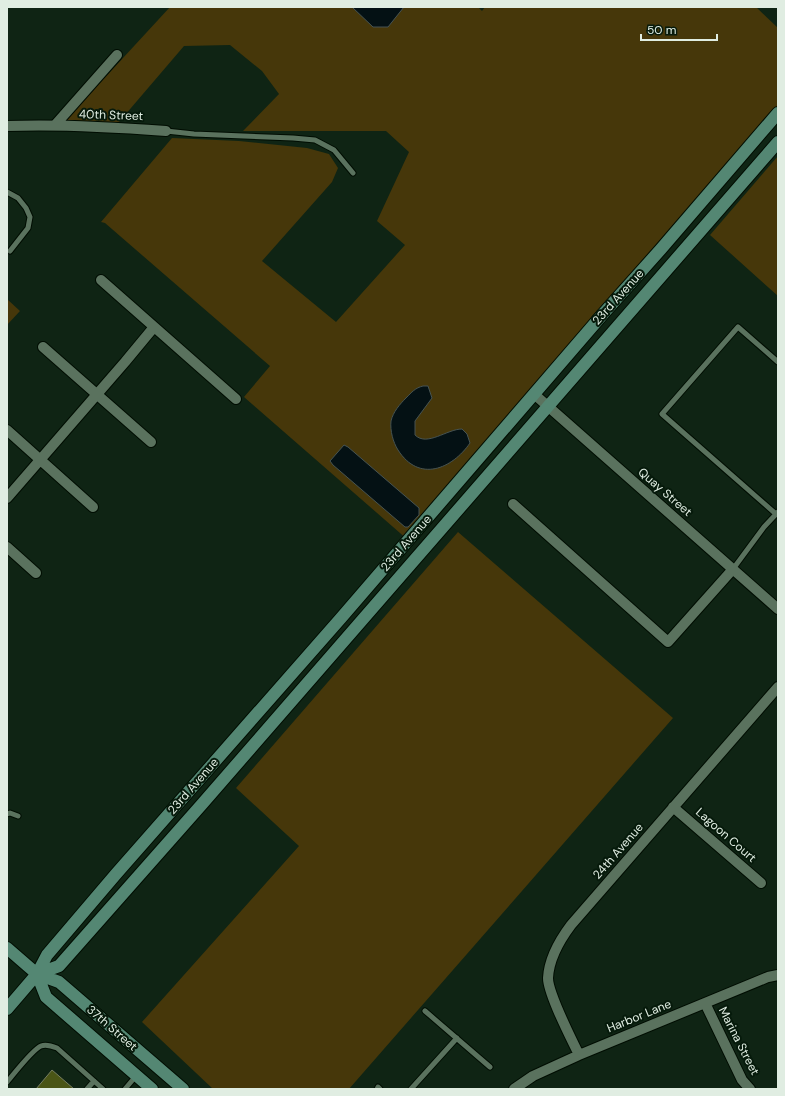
<svg xmlns="http://www.w3.org/2000/svg" width="785" height="1096" font-family="'DM Sans',sans-serif">
	<rect width="100%" height="100%" fill="#0f2414"/>
	<path fill="#46370a" d="M170,7H478L482,11L485,7H756L778,28V109L408,540L244,397L270,366L105,223L101,222L172,138L239,141L307,148L329,154L338,168L332,182L262,261L336,322L405,245L377,221L409,152L386,131H243L279,94L262,71L230,45L184,46L119,122H64Z
		M778,156V296L710,235Z
		M7,299L20,311L7,325Z
		M458,532L673,718L349,1089H213L142,1022L299,846L236,788Z"/>
	<path fill="#041114" stroke="#465352" d="M352,7H404L388,27H373Z
		M423,386H428L432,398L415,421V435C427,447 447,429 462,429L467,434L470,443C452,469 419,483 398,450C393,442 390,431 391,421C393,412 400,404 406,398C412,392 415,388 423,386Z
		M344,445L348,447L419,508V515L408,527H405L333,465L330,461Z"/>
	<path fill="#4a5516" stroke="#777e62" d="M52,1070L74,1089H36Z"/>
	<g fill="none" stroke-linecap="round" stroke-linejoin="round">
		<g stroke="#000d02" stroke-width="7">
			<path id="lane" d="M166,131L194,134L293,138L315,140L334,150L353,173
				M7,192L18,198L26,208L30,217L28,228L10,251
				M776,514L662,414L738,327L778,362
				M733,569L764,527L778,512
				M7,814L10,813L18,816
				M425,1011L490,1067
				M7,1082C13,1075 33,1049 41,1046C46,1044 52,1046 57,1048L103,1089
				M87,1089L94,1081
				M125,1089L136,1076
				M377,1089L378,1087L380,1089
				M411,1089L457,1038"/>
		</g>
		<g stroke="#000d02" stroke-width="12">
			<path id="street" d="M56,124L117,55
				M7,126C60,124 113,127 166,131
				M101,280L236,399
				M43,347L151,442
				M534,394L778,609
				M7,430L93,507
				M7,498L125,362L154,327
				M513,504L668,642L733,569
				M7,547L36,573
				M673,807L761,883
				M705,1003L742,1080L750,1089
				M579,1055C572,1040 548,994 548,978C549,958 559,941 571,925L778,687
				M514,1089L533,1076L579,1055L768,977L778,975"/>
		</g>
		<g stroke="#000d02" stroke-width="14">
			<path id="secondary" d="M7,948L37,974L59,982L183,1089
				M37,974L59,966L203,803L778,142
				M37,974L46,997L152,1089
				M7,1009L37,974L47,955L116,874L341,618L603,314L661,249L778,113"/>
		</g>
		<use href="#lane" stroke="#5a725e" stroke-width="5"/>
		<use href="#street" stroke="#5a725e" stroke-width="10"/>
		<use href="#secondary" stroke="#548773" stroke-width="12"/>
	</g>
	<g text-anchor="middle" dominant-baseline="central" stroke-width="4" stroke-linejoin="round" paint-order="stroke">
		<g font-size="12" fill="#e0ede2" stroke="#061a0b">
			<text transform="translate(111 115) rotate(2)">40th Street</text>
			<text transform="translate(618 297) rotate(-48)">23rd Avenue</text>
			<text transform="translate(665 492) rotate(41)">Quay Street</text>
			<text transform="translate(406 543) rotate(-49)">23rd Avenue</text>
			<text transform="translate(193 786) rotate(-49)">23rd Avenue</text>
			<text transform="translate(726 835) rotate(41)">Lagoon Court</text>
			<text transform="translate(618 851) rotate(-49)">24th Avenue</text>
			<text transform="translate(639 1016) rotate(-22)">Harbor Lane</text>
			<text transform="translate(112 1028) rotate(41)">37th Street</text>
			<text transform="translate(739 1041) rotate(63)">Marina Street</text>
		</g>
	</g>
	<rect width="785" height="1096" fill="none" stroke="#e0ede2" stroke-width="16"/>
	<path d="M641 34v6h76v-6" fill="none" stroke="#e0ede2" stroke-width="2"/>
	<text x="647" y="34" font-size="12" fill="#e0ede2" stroke="#061a0b" stroke-width="3" paint-order="stroke">50 m</text>
</svg>
